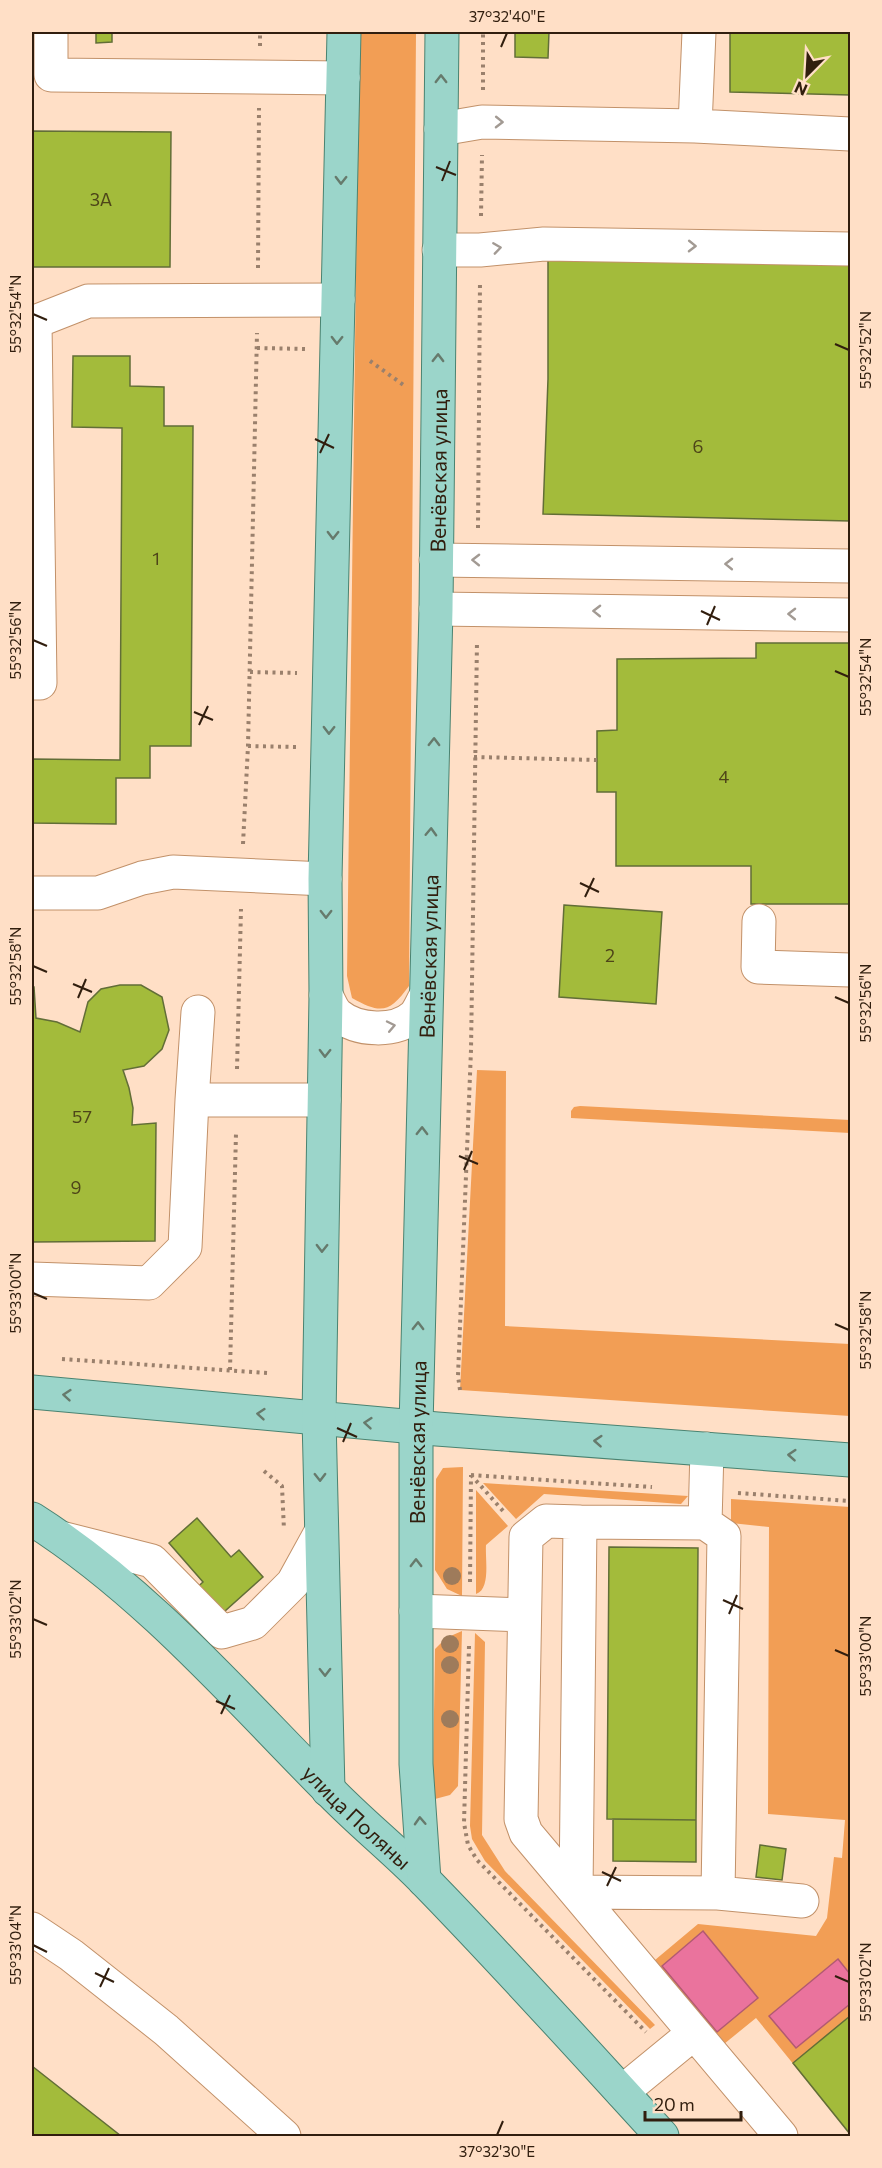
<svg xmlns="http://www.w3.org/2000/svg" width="882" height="2168" font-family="Commissioner,sans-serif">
	<rect width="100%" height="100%" fill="#ffdfc6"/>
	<path fill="#f29e55" d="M359,32H416L409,986C390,1012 382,1015 352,998L347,976Z
		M477,1070L506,1071L505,1326L850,1344V1416L460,1390Z
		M580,1106L850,1120V1133L571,1118V1111L574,1107Z
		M463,1467L462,1596L447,1589L435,1570L436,1479L443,1468Z
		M483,1483L688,1496L681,1504L544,1494L516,1519Z
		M476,1490L508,1526L486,1545C485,1559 491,1589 476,1594Z
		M731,1499L850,1507V2134L756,2018L724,2044L655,1960L698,1924L816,1936L827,1918L834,1857L842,1858L845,1820L768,1814L769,1527L731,1523Z
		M462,1631L458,1786L450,1795L435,1799L433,1777L435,1649L446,1638Z
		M475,1633L485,1642L482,1835L505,1871L655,2025L650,2029L485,1861L472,1839L470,1826Z"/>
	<path fill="#ea739d" stroke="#b25a72" stroke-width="1.5" d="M703,1931L758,1998L717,2032L662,1966Z
		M838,1959L850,1974V2004L796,2048L769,2016Z"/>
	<path fill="#a3bb3b" stroke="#626e37" stroke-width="1.5" d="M61,32H112V42L96,43V33H61Z
		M515,32H549L548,58L515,57Z
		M730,32H850V95L730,92Z
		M32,131L171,132L170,267H32Z
		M548,247L850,254V521L543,514L548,379Z
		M73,356H130V386L164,387V426H193L191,746H150V778H116V824L32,823V759L120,760L122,428L72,427Z
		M756,643H850V904H751V866H616V792H597V731L617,730V659L756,658Z
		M564,905L662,912L656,1004L559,997Z
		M120,985H141L162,997L169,1030L162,1049L144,1066L123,1070L129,1088L133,1108L132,1125L156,1123L155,1241L32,1242V987H34L36,1018L57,1022L80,1032L88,1002L101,989Z
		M197,1518L231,1557L239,1550L263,1577L215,1620L191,1593L203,1582L169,1543Z
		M609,1547L698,1548L696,1820L607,1819Z
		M613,1819L696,1820V1862L613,1861Z
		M760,1845L786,1849L782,1880L756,1877Z
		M850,2016V2134L793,2063Z
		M32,2066L121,2136H32Z"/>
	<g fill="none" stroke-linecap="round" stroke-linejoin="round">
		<g stroke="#c29169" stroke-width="35">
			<path id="minor" d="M51,32V75L343,78
				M695,126L699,32
				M441,129L482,122L695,126L850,134
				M439,250H480L544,244L850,249
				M32,323L88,301L338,300
				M436,560L850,566
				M436,609L850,615
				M32,683H40L35,323
				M32,893H98L142,878L173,872L325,879
				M759,921L758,967L850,970
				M326,995C329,1001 333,1011 338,1015C357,1031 395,1033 414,1016C419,1011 422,1002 426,996
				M192,1100L198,1012
				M32,1279L149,1283L185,1247L192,1100H324
				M580,1522L546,1521L526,1537L521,1819L526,1833L781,2136
				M705,1523L724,1536L718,1893L576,1892L580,1522L705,1523L707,1449
				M61,1538L152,1561L222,1632L253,1623L293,1583L321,1532
				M416,1611L524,1615
				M718,1893L802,1901
				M32,1929L71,1955L166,2030L284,2136
				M622,2092L694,2033"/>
		</g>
		<g stroke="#4a8371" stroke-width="35">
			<g id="major">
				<path d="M32,1392L437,1429L850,1460"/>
				<path id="s1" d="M32,1519C144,1590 233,1693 326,1787C357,1820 393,1848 425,1881C506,1964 584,2051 662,2136"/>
				<path d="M328,1790L319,1418L326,995L325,879L344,32"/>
				<path id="s2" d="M424,1880L416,1764V1427L436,609L442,32"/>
			</g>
		</g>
		<path stroke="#9a806c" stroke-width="4" stroke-dasharray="3 4.5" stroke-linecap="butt" d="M260,46V32
			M483,90V32
			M481,216L482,155
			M258,268L259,108
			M257,348L306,349
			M370,361L405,386
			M478,528L480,281
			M250,672L297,673
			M248,746L296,747
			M474,757L597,760
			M243,844L248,746L257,333
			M237,1069L241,909
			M62,1359L267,1373
			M230,1370L236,1133
			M460,1390L458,1376L471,1050L477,641
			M264,1471L282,1486L284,1530
			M471,1475L652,1487
			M471,1475L504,1512
			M738,1493L850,1501
			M470,1582L471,1475
			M469,1646L464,1823L468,1845L477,1860L646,2032"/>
		<use href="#minor" stroke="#fff" stroke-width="33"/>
		<use href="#major" stroke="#9bd5ca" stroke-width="33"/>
	</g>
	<g fill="#9e7b5b">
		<circle cx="452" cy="1576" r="9"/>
		<circle cx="450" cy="1644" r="9"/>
		<circle cx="450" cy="1665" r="9"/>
		<circle cx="450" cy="1719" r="9"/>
	</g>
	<defs><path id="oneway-chevron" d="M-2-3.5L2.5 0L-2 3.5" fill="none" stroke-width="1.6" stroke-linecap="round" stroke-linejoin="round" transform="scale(1.5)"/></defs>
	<g stroke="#667a6c">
		<use href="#oneway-chevron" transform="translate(441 79) rotate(-90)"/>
		<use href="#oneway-chevron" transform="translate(341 180) rotate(91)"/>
		<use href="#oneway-chevron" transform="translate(337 340) rotate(91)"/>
		<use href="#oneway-chevron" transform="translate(438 358) rotate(-89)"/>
		<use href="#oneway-chevron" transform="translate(333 535) rotate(91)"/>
		<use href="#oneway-chevron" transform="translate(329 730) rotate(91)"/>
		<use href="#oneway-chevron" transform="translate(434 742) rotate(-89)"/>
		<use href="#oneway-chevron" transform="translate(431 832) rotate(-88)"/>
		<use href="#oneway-chevron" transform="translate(326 914) rotate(90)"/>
		<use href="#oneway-chevron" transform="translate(325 1053) rotate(91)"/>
		<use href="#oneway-chevron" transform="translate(422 1131) rotate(-89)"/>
		<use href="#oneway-chevron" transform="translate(322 1248) rotate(91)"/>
		<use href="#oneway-chevron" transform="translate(418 1326) rotate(-89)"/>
		<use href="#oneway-chevron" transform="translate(67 1395) rotate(-175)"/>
		<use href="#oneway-chevron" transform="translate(261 1414) rotate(-175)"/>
		<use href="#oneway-chevron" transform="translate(368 1423) rotate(-175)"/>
		<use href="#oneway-chevron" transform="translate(598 1441) rotate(-176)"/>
		<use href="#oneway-chevron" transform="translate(792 1455) rotate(-176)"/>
		<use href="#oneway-chevron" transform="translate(320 1477) rotate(89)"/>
		<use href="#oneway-chevron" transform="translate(416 1563) rotate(-90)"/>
		<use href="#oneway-chevron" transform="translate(325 1672) rotate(89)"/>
		<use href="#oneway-chevron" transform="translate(420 1821) rotate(-93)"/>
	</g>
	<g stroke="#a29a93">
		<use href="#oneway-chevron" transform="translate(499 122) rotate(1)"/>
		<use href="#oneway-chevron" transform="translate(692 246) rotate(1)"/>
		<use href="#oneway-chevron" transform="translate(497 248) rotate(-8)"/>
		<use href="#oneway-chevron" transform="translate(476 560) rotate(-179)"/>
		<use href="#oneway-chevron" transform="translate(729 564) rotate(-179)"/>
		<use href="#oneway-chevron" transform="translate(597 611) rotate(-179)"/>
		<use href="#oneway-chevron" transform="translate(792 614) rotate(-179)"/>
		<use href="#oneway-chevron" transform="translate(391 1026) rotate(-12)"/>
	</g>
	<path fill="none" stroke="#311e0e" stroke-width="2" d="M501,47L507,33M436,167L456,175M442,181L450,161M33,314L47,320M835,344L849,350M315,439L334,448M320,453L329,434M701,611L720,620M707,625L715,606M33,640L47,646M835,671L849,677M194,712L213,720M199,725L208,706M580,883L599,892M585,897L594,878M33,966L47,972M73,984L92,992M835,997L849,1003M78,998L86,979M459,1156L478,1164M464,1170L472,1151M33,1293L47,1299M835,1324L849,1330M337,1428L357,1437M343,1442L351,1423M723,1600L743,1609M729,1614L737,1595M33,1619L47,1625M835,1650L849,1656M216,1701L235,1709M221,1714L230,1695M602,1872L621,1881M607,1886L616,1867M33,1945L47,1952M95,1973L114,1982M835,1976L849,1982M100,1987L109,1968M497,2135L503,2121"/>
	<g text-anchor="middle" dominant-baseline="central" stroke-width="4.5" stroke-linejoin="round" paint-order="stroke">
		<g font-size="18" fill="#4e4519">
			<text x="101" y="199">3А</text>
			<text x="698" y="446">6</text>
			<text x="156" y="558">1</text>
			<text x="724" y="776">4</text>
			<text x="610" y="955">2</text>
			<text x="82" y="1116">57</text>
			<text x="76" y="1187">9</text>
		</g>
		<g font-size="21" fill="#311e0e" stroke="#ffdfc6">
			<text stroke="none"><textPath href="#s2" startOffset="1410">Венёвская улица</textPath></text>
			<text stroke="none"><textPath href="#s2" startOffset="924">Венёвская улица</textPath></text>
			<text stroke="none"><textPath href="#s2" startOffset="438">Венёвская улица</textPath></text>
			<text stroke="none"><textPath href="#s1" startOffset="442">улица Поляны</textPath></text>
		</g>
	</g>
	<rect width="882" height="2168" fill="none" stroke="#ffdfc6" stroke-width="66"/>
	<g transform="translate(807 75) rotate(204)" stroke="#ffdfc6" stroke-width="4.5" paint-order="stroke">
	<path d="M0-4.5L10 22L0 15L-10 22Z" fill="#311e0e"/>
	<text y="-9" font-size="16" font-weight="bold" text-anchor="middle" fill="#311e0e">N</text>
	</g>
	<path d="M645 2111v9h96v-9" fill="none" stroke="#311e0e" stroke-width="3"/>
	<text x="654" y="2111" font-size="18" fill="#311e0e" stroke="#ffdfc6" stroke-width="4.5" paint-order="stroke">20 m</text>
	<rect x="33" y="33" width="816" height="2102" fill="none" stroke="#311e0e" stroke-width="2"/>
	<g font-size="15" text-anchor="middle" fill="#311e0e">
		<text x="507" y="22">37°32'40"E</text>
		<text transform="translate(16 314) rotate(-90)" y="5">55°32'54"N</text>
		<text transform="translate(866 350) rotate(-90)" y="5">55°32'52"N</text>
		<text transform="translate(16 640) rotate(-90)" y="5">55°32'56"N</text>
		<text transform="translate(866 677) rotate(-90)" y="5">55°32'54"N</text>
		<text transform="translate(16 966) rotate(-90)" y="5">55°32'58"N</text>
		<text transform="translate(866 1003) rotate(-90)" y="5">55°32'56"N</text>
		<text transform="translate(16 1293) rotate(-90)" y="5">55°33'00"N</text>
		<text transform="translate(866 1330) rotate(-90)" y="5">55°32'58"N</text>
		<text transform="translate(16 1619) rotate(-90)" y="5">55°33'02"N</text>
		<text transform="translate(866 1656) rotate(-90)" y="5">55°33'00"N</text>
		<text transform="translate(16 1945) rotate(-90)" y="5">55°33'04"N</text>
		<text transform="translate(866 1982) rotate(-90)" y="5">55°33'02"N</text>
		<text x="497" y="2157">37°32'30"E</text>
	</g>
</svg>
